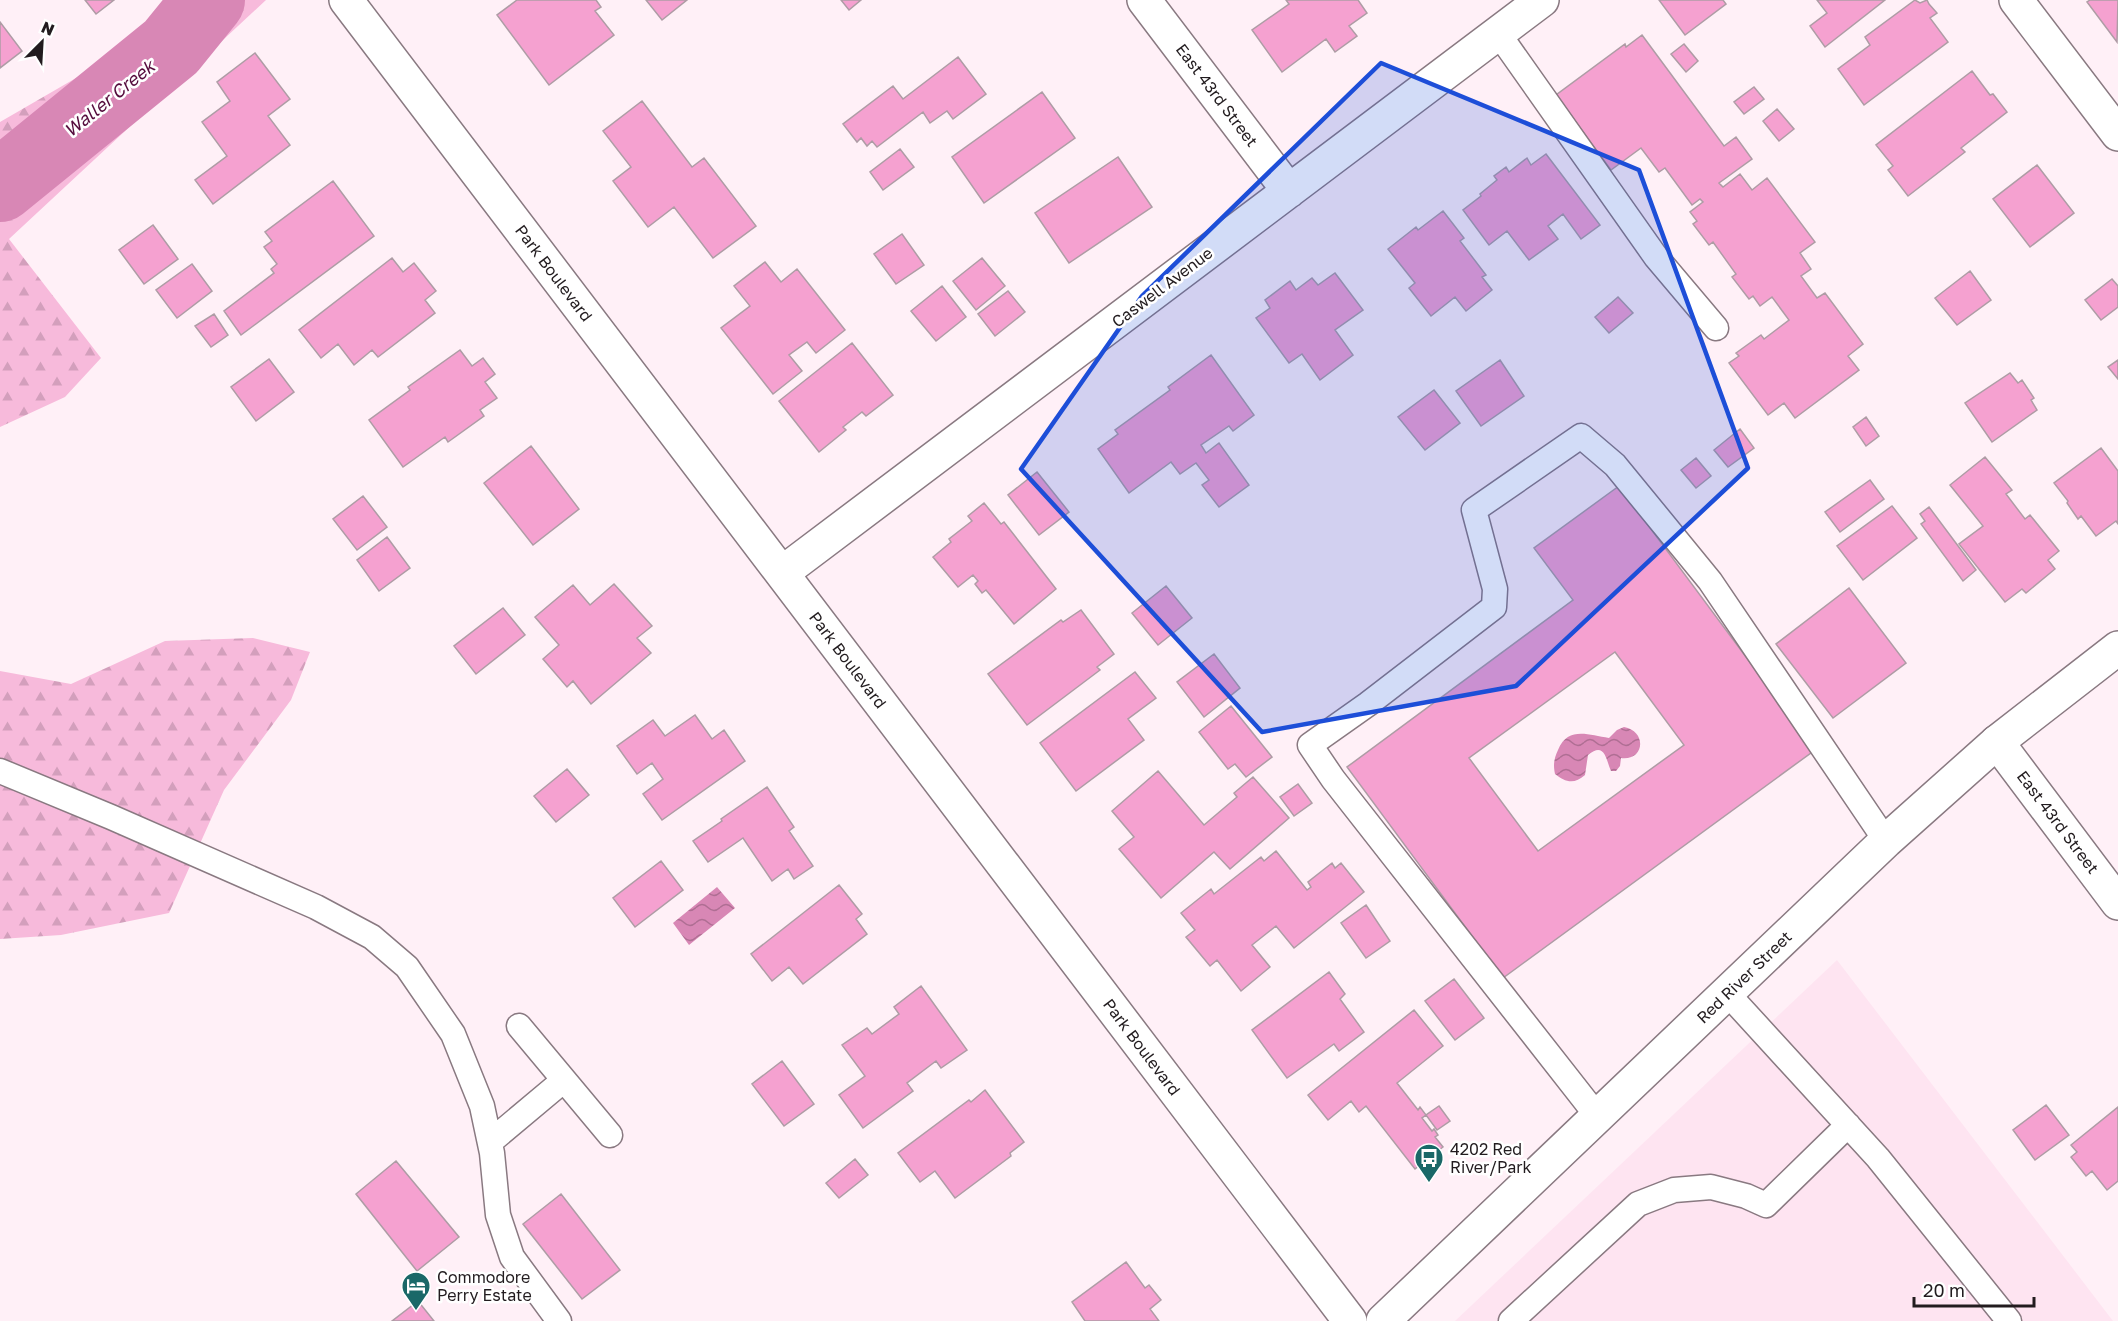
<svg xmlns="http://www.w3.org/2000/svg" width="2118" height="1321" font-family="'Golos Text',sans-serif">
	<defs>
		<pattern id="forest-firs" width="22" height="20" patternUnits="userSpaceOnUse" patternTransform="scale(1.5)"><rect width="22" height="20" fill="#f7badb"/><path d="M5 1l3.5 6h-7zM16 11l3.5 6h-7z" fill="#d39fbc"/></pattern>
		<pattern id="water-waves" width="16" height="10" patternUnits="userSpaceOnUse" patternTransform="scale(1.5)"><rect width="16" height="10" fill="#d887b5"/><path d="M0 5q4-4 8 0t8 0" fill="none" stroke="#af6e93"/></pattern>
	</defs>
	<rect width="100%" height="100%" fill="#fff0f7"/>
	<path fill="#fee4f1" d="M1837,960L2113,1321H1455Z"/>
	<path fill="url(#forest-firs)" d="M177,0H266L9,239L101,358L65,397L0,427V122L152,34Z
		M253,638L310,652L291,700L224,790L169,913L61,935L0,939V671L71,684L165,641Z"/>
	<path fill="url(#water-waves)" d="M1624,727C1647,731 1645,761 1621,758L1620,766L1616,771H1611C1606,760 1605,741 1588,755L1585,775C1574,785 1565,782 1555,774C1553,764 1554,759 1558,750C1568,726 1588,735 1609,738L1617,730Z
		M717,887L735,908L689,945L673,923Z"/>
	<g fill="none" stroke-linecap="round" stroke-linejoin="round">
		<path stroke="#d887b5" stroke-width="72" d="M0,186L171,47L209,0"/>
	</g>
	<path fill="#f5a1d0" stroke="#ae9ca5" stroke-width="1.5" fill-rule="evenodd" d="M85,0H114L96,14Z
		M517,0H596L601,7L595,11L614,35L549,85L497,15Z
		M646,0H687L662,20Z
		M841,0H861L849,10Z
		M1286,0H1358L1367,13L1349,26L1357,36L1335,52L1326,39L1282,72L1252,30L1289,4Z
		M1659,0H1723L1726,4L1685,35Z
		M1817,0H1885L1825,47L1810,26L1827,13Z
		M1915,0L1920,3L1927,0L1929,4L1937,13L1930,18L1948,42L1864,105L1838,69L1870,45L1865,37Z
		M2090,0H2118L2117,42L2087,2Z
		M0,22L22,51L0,68Z
		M1642,35L1724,146L1736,137L1752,159L1719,183L1723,187L1740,174L1752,190L1767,178L1815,242L1800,253L1811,269L1801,276L1817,298L1825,293L1863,344L1848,356L1859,370L1795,418L1784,403L1768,415L1729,363L1739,356L1736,353L1761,335L1764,339L1789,320L1772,297L1760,306L1753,296L1749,299L1732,277L1736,274L1713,242L1709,245L1693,224L1697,221L1690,212L1703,202L1700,199L1692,205L1665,168L1659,172L1641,148L1611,170L1556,95L1625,44L1626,47Z
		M1684,44L1698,61L1686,72L1671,54Z
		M255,53L290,99L268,116L290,145L213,204L195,180L227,156L202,122L230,101L217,82Z
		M958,57L986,94L953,119L947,111L930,123L923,112L877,147L872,141L867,146L861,138L857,142L843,124L893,86L903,99Z
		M1972,71L1990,95L1993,94L2007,112L1961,148L1965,152L1908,196L1888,170L1893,166L1876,145Z
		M1754,87L1764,99L1744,114L1734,102Z
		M1042,92L1075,138L984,203L952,157Z
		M642,101L692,167L704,158L756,226L713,258L674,207L648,227L613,181L631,167L603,131Z
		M1777,109L1794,129L1779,141L1763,121Z
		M900,149L914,167L883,190L870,172Z
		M1546,154L1600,225L1581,239L1563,214L1548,226L1558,239L1529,260L1507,231L1489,245L1463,210L1481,196L1480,194L1497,180L1494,176L1506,167L1509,172L1527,158L1531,165Z
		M1118,157L1152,207L1069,263L1035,213Z
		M2037,165L2074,213L2030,247L1993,199Z
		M333,181L374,236L241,335L224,311L274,273L271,269L277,264L264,247L272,241L265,232Z
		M1443,211L1464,238L1460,241L1486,275L1482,277L1492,290L1466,311L1455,297L1431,316L1409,288L1415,283L1388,249L1416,227L1418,230Z
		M153,225L178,259L144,284L119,250Z
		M902,234L924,265L896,284L874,254Z
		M392,258L403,272L414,263L436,291L425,300L435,313L378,357L372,350L354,365L338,344L321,358L299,330Z
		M982,258L1005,286L976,310L953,281Z
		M765,262L781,282L797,269L845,330L816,353L807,342L789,355L802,371L773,394L721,328L750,306L734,286Z
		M192,264L212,291L177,318L156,290Z
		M1970,271L1991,300L1957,325L1935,298Z
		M1335,273L1363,310L1335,330L1353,355L1320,380L1302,354L1289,363L1256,318L1270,308L1265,300L1290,281L1296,290L1312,278L1318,285Z
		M2112,279L2118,286V307L2101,320L2085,300Z
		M942,286L966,317L936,341L911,311Z
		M1008,291L1025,312L995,336L978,314Z
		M1618,297L1633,313L1609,333L1595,317Z
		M214,314L228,335L211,347L195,326Z
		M852,343L893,395L866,416L862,412L843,427L846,430L819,452L779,401Z
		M460,350L472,366L483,358L495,374L485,382L497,398L480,410L484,416L448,442L445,437L403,467L369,420L410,390L408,387Z
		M1211,355L1254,415L1233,431L1229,426L1201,445L1206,453L1219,443L1249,485L1219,507L1202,485L1209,480L1196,463L1180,474L1171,462L1129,493L1098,449L1118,434L1115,430L1170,390L1168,387Z
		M269,359L294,392L256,421L231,387Z
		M1500,360L1524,396L1481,426L1456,391Z
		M2118,360V379L2108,367Z
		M2010,373L2018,383L2022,380L2034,398L2031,400L2037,410L1992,442L1965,403Z
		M1434,390L1460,423L1425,450L1398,417Z
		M1866,417L1879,436L1866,446L1853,427Z
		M1740,429L1754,448L1728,467L1714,450Z
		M531,446L579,509L533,545L484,483Z
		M2101,448L2118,471V524L2116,521L2096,536L2081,516L2078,519L2067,503L2068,501L2054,483Z
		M1985,457L2012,490L2006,494L2025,519L2030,515L2059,551L2048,560L2055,569L2026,593L2022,589L2005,602L1959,544L1983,526L1950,485Z
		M1696,458L1711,476L1696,488L1681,470Z
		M1037,472L1069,512L1039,535L1008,495Z
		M1870,480L1884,499L1840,532L1825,512Z
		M1619,486L1815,750L1503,978L1347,767L1573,600L1534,548ZM1615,652L1684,745L1538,851L1469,758Z
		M363,496L387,527L357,550L333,519Z
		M984,503L1001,524L1004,522L1056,589L1014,624L986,590L982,593L975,584L978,581L973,575L958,587L933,557L951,542L949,539L972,521L968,516Z
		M1892,506L1917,538L1863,580L1837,546Z
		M1929,507L1976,570L1963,581L1921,524L1925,521L1920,514Z
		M387,537L410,568L379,591L357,560Z
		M614,584L652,626L637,638L651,653L591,704L573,681L567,687L543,659L559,645L535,617L573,585L590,605Z
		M1166,586L1192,618L1158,645L1132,613Z
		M1849,588L1906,663L1833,718L1776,644Z
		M503,608L525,635L476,674L454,646Z
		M1081,610L1114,654L1097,667L1100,670L1027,725L988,674L1061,620L1063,622Z
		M1214,654L1240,688L1204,717L1177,682Z
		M1135,672L1156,698L1128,719L1144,740L1076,791L1040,743Z
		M1231,706L1272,757L1246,777L1235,764L1228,769L1199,732Z
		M695,715L712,739L724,730L745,761L662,820L643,794L663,779L652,763L637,774L617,746L653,720L665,736Z
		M567,769L589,795L556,822L534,796Z
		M1158,771L1204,825L1237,797L1234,793L1253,777L1289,818L1230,869L1214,852L1161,898L1119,849L1134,837L1112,811Z
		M1298,784L1312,803L1294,816L1280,797Z
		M767,787L794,827L789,831L813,866L794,879L788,869L772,881L743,838L708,862L693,841L722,821L721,819Z
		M1276,851L1307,890L1311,887L1308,882L1332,863L1335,868L1341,863L1364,892L1294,948L1276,926L1252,945L1270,967L1241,991L1217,960L1210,966L1186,937L1195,930L1181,913L1211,889L1214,894L1261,857L1264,861Z
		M661,861L683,890L635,927L613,898Z
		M839,885L862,914L856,919L867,934L803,984L789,967L772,981L751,954Z
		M1366,905L1390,941L1366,958L1341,923Z
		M1329,972L1345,994L1340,999L1364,1032L1339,1051L1334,1044L1287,1078L1252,1030Z
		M1454,979L1484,1018L1455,1040L1425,1001Z
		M921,986L967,1050L941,1068L936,1061L907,1083L913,1091L863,1128L839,1095L865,1076L842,1045L867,1028L872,1034L899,1014L894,1007Z
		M1414,1010L1443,1046L1397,1083L1418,1110L1420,1107L1426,1115L1422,1118L1432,1131L1434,1129L1438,1135L1435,1137L1443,1147L1415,1169L1366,1106L1359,1112L1351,1101L1328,1120L1308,1095Z
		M782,1061L814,1104L784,1126L752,1084Z
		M985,1090L1024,1142L1010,1153L1011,1156L955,1198L935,1171L920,1182L898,1153L969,1100L971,1102Z
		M2046,1105L2069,1135L2035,1160L2013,1130Z
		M1439,1106L1450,1121L1437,1130L1426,1115Z
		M2118,1107V1181L2107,1190L2092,1171L2086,1176L2071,1157L2077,1152L2071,1145Z
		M855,1159L868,1175L839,1198L826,1183Z
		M396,1161L459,1237L417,1271L356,1194Z
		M561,1194L620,1270L582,1299L523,1224Z
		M1126,1262L1145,1288L1149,1285L1161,1300L1150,1309L1159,1321H1085L1072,1302Z
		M418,1301L434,1321H392Z"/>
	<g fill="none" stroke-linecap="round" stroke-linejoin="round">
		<g stroke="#897981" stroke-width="27">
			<path id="service" d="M1498,33L1656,257L1716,328
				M0,771L111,817L316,907L372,937L407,967L453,1034L482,1106L492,1153L498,1215L512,1257L559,1321
				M1727,993L1878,1158L2009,1321
				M519,1026L610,1135
				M1598,1117L1333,779L1310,745L1368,704L1494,607L1495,589L1474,510L1581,436L1615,465L1710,581L1886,841
				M490,1142L564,1080
				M1511,1321L1638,1204L1674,1190L1711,1187L1746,1196L1766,1205L1848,1125"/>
		</g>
		<g stroke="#897981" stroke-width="36">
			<path id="minor" d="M346,0L1350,1321
				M1144,0L1289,191
				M2016,0L2118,134
				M782,573L1542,0
				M1997,742L2118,903"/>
		</g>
		<g stroke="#897981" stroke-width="36">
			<path id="secondary" d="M1383,1321L1886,841L1997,742L2118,648"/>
		</g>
		<use href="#service" stroke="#fff" stroke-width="24"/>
		<use href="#minor" stroke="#fff" stroke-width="33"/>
		<use href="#secondary" stroke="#fff" stroke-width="33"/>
	</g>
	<path fill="#1d4ed8" fill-opacity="0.2" stroke="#1d4ed8" stroke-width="4.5" stroke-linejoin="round" d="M1381,63L1639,170L1748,468L1516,686L1262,732L1021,469L1142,296Z"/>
	<defs>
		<g id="bus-pin" transform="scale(1.5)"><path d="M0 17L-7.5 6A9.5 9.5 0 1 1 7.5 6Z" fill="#1a6868" stroke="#fff"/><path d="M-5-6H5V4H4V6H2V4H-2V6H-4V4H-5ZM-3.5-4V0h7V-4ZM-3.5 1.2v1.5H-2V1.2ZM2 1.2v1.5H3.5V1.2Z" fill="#fff"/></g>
		<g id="hotel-pin" transform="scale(1.5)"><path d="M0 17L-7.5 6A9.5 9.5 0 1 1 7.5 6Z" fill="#1a6868" stroke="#fff"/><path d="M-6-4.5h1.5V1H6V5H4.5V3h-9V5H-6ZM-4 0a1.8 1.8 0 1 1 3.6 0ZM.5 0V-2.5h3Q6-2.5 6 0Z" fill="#fff"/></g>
	</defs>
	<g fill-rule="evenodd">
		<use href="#bus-pin" x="1429" y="1158"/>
		<use href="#hotel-pin" x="416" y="1286"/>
	</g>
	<g text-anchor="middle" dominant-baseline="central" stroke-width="5" stroke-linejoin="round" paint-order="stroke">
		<g font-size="16" fill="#221c1f" stroke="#fff">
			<text transform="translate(1217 95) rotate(53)">East 43rd Street</text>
			<text transform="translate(554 273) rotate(53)">Park Boulevard</text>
			<text transform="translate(1162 287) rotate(-37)">Caswell Avenue</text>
			<text transform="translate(848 660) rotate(53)">Park Boulevard</text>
			<text transform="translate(2058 822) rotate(53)">East 43rd Street</text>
			<text transform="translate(1744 977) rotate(-44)">Red River Street</text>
			<text transform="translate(1142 1047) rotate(53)">Park Boulevard</text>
		</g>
		<g font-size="16" fill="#221c1f" stroke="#fff" text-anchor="start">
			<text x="1450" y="1149">4202 Red<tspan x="1450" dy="18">River/Park</tspan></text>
			<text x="437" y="1277">Commodore<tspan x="437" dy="18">Perry Estate</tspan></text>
		</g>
		<g font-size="18" font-style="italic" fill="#550c3d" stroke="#fff">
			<text transform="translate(109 98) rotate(-39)">Waller Creek</text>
		</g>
	</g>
	<g transform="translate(42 42) rotate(24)" stroke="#ffffff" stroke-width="4.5" paint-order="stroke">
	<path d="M0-4.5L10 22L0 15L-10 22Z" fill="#221c1f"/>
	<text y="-9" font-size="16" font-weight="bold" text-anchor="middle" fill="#221c1f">N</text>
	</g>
	<path d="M1914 1297v9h120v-9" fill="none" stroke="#221c1f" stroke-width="3"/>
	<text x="1923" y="1297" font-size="18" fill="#221c1f" stroke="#ffffff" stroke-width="4.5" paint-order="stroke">20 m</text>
</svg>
